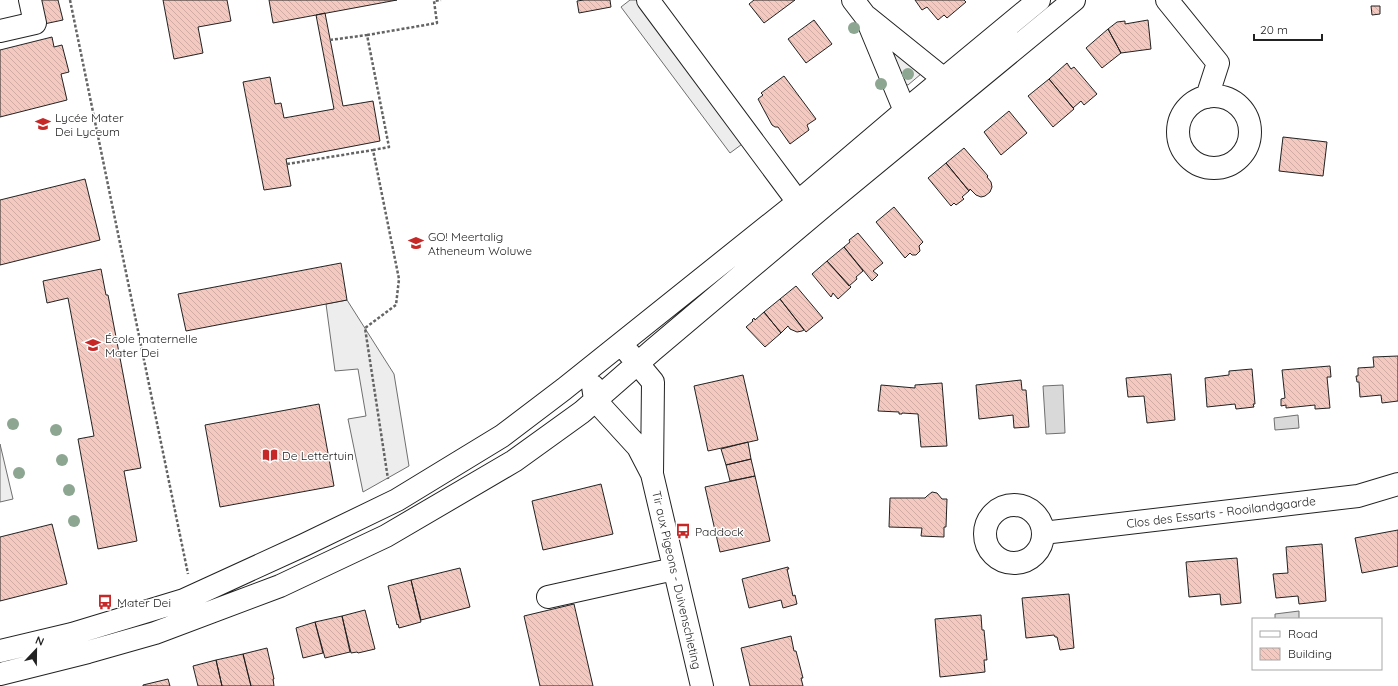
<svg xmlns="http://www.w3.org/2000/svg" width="1398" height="686" font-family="Quicksand,sans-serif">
	<defs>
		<pattern id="grass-tufts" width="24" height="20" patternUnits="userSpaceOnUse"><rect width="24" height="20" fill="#eee"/><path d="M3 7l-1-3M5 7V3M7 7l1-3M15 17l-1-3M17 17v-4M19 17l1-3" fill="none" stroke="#ccc"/></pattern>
		<pattern id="building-back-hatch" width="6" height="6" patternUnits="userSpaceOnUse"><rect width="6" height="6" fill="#f3c9c0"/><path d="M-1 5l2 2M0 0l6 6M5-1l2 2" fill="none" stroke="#d0aca5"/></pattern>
	</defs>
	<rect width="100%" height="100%" fill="#fff"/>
	<path fill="url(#grass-tufts)" stroke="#6f6f6f" d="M887,44L921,74L908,85L904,84Z"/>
	<path fill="#eee" stroke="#6f6f6f" d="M0,444L13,499L0,502Z"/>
	<path fill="#ededed" stroke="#6f6f6f" d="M630,0H644L749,139L730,153L621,7Z
		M347,300L394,374L409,466L363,492L348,419L366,416L358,369L335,371L326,304Z"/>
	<path fill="#d9d9d9" stroke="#6f6f6f" d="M1063,385L1065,433L1046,434L1043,386Z
		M1298,415L1299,428L1275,430L1274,418Z
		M1299,611V619H1275V614Z"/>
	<path fill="url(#building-back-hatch)" stroke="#222" d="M38,0H58L63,20L44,24Z
		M163,0H227L231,21L198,27L203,53L174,59Z
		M269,0H397L273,23Z
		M584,0H610L611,7L579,13L577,1Z
		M754,0H795L764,23L749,4Z
		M915,0H964L966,2L947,18L944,15L938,20L927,7L922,10Z
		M1371,6H1380V14L1372,15Z
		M325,13L343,106L373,101L380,141L286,159L291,186L264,190L243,82L270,77L275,104L281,103L284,118L334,109L316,15Z
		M814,20L832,44L806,63L788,39Z
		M1148,20L1151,49L1121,53L1108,29L1117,22L1125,21V24Z
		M1108,29L1121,53L1102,68L1086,48Z
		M52,37L54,47L62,45L69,72L61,74L67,100L0,117V50Z
		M1067,63L1071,69L1074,67L1097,94L1084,105L1081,101L1073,108L1049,79Z
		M784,76L816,119L807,125L809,130L790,144L778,127H775L772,125L758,99L763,95L761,93Z
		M1049,79L1074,109L1053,127L1028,96Z
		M1009,111L1027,133L1001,155L984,132Z
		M1283,137L1327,142L1323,176L1279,171Z
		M964,148L988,176L987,177L991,182L992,187L990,192L985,196L981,197L976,195L970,189L969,191L946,163Z
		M946,163L969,191L962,197L964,199L956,205L954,203L951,206L928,178Z
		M85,179L100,240L0,265V200Z
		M894,207L923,242L919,246L920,251L916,255H912L910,253L905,258L876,222Z
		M858,233L883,263L873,271L878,275L872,281L844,247L850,242L849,240Z
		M844,247L863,271L856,277L857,279L849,286L827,261Z
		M827,261L851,287L838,299L833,293L831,297L812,274Z
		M341,263L347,300L186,331L178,294Z
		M101,269L106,295H108L141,468L124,471L137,541L98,549L78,439L94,436L68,298L47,303L43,281Z
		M796,286L823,318L806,332L780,299Z
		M780,299L804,330L802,331L797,332L790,329L788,326L781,333L764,312Z
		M764,312L781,333L765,347L746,327L753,321L752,320L754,318L755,320Z
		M1398,356V401L1382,403L1381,395L1360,397L1359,382H1357L1356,376H1358V368L1374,367L1373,357Z
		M1330,366L1331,377H1327L1330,408L1315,409V405L1286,408V405L1281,406V399L1285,398L1282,370Z
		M1252,369L1255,404H1253L1254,407L1236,409L1235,404L1207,407L1205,378L1229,375V371Z
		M1171,374L1175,420L1147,423L1144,396L1128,397L1126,378Z
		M743,375L758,440L708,451L694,386Z
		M1021,380L1022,390H1026L1029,427L1014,428L1013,415L979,419L976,385Z
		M942,383L947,446L921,447L918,414L902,413V414H899V412L878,411L881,385L915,388V385Z
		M319,404L334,486L220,507L205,425Z
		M748,442L751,459L726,465L721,449Z
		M751,459L755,476L730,481L726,465Z
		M755,476L770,541L720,552L705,487Z
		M601,484L613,534L543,550L532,501Z
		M932,492L937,493L942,499H947L946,527H944V537L921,536L922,528L889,527L890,498H925L927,496Z
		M52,524L67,584L0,601V537Z
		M1398,530V566L1362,573L1355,538Z
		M1322,544L1326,601L1299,604L1298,596L1276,598L1273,574L1288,573L1286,547Z
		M1237,558L1241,603L1221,605L1220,594L1189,597L1186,562Z
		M788,567L789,569H787L793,596L795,595L797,604L783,608L781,600L749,608L742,579Z
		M460,568L470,607L421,620L411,580Z
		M411,580L421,622L399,628L398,624L397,625L388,586Z
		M1069,594L1074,648L1060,650L1057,637H1055L1054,635L1026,638L1022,598Z
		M574,604L593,686H540L524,616Z
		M365,610L375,649L358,653L357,652L351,653L342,616Z
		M981,615L982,630H984L987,660H984L985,672L940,677L935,619Z
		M342,616L350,652L325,658L315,622Z
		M315,622L323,653L303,658L296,628Z
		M791,636L794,651H796L803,678H801L803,686H750L741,648Z
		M267,648L274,679H273L274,686H251L243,654Z
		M243,654L251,686H222L216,660Z
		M216,660L222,686H198L193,666Z
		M168,679L170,686H143V685Z"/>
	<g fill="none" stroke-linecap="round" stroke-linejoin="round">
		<g stroke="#222" stroke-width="24">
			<path id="minor" d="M648,0L798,202
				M853,0L866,17L905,111
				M1167,0L1218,63L1207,97
				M867,17L944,79
				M0,31L35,23L30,0
				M1178 132a36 36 0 1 1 72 0a36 36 0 1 1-72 0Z
				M628,352L653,382L652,474L702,686
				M593,386L595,400L638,447L652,474
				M985 534a29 29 0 1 1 58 0a29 29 0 1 1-58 0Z
				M1043,533L1358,496L1398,484
				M548,597L674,569
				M0,651L72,634L184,600L304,545L397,500L502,436L564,389L798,202L905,111L1039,0
				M0,674L88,652L155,633L280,586L386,536L514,461L582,412L653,350L825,205L1074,0"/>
		</g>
		<path stroke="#646464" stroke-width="2.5" stroke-dasharray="3 2" stroke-linecap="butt" d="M70,0L188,574
			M367,35L437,23L434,1L441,0
			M330,40L367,35L389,147L373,150
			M287,164L373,150L399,279L396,305L365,328L388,479"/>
		<use href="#minor" stroke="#fff" stroke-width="22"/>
	</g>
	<g fill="#8da692">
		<circle cx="854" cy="28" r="6"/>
		<circle cx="908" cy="74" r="6"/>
		<circle cx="881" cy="84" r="6"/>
		<circle cx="13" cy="424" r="6"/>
		<circle cx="56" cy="430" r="6"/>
		<circle cx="62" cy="460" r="6"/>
		<circle cx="19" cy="473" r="6"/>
		<circle cx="69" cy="490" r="6"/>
		<circle cx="74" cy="521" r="6"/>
	</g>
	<defs>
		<g id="school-bare" transform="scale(1.2)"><path d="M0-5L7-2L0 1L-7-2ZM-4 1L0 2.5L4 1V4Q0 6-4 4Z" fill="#c62828" stroke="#fff" stroke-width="2.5" paint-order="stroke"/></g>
		<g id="library-bare" transform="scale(1.2)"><path d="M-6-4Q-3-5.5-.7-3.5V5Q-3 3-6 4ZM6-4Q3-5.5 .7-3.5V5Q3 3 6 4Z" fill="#c62828" stroke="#fff" stroke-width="2.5" paint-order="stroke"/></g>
		<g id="bus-bare" transform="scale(1.2)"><path d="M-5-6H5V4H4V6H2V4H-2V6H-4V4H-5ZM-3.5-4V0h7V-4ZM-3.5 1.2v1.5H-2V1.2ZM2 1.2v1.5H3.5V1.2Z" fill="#c62828" stroke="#fff" stroke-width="2.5" paint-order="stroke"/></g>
	</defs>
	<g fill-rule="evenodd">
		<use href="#school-bare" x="43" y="124"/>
		<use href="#school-bare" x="416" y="243"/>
		<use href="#school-bare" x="93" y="345"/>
		<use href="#library-bare" x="270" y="455"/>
		<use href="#bus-bare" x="683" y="531"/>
		<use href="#bus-bare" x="105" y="602"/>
	</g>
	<g text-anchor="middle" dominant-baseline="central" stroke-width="3" stroke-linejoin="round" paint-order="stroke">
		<g font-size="12" fill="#222" stroke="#fff" text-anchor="start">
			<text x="55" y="117">Lycée Mater<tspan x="55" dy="14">Dei Lyceum</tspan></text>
			<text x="428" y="236">GO! Meertalig<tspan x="428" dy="14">Atheneum Woluwe</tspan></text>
			<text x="105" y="338">École maternelle<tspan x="105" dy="14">Mater Dei</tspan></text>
			<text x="282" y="455">De Lettertuin</text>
			<text x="695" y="531">Paddock</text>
			<text x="117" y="602">Mater Dei</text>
		</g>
		<g font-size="12" fill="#222" stroke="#fff">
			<text transform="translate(1221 512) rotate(-7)">Clos des Essarts - Rooilandgaarde</text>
			<text transform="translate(677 580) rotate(77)">Tir aux Pigeons - Duivenschieting</text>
		</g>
	</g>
	<rect x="1252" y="618" width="130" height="52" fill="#ffffff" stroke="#a7a7a7"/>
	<rect x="1260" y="631" width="20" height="6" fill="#ffffff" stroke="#a7a7a7"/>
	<text x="1288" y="638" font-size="12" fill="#222222">Road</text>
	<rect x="1260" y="648" width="20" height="12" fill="url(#building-back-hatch)" stroke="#a7a7a7"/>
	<text x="1288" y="658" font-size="12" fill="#222222">Building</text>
	<g transform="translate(36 650) rotate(22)" stroke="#ffffff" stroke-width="3" paint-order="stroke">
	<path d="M0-3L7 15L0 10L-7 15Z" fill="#222222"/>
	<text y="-6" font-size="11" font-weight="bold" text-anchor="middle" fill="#222222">N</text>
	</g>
	<path d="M1254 34v6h68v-6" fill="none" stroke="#222222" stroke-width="2"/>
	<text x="1260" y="34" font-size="12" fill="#222222" stroke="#ffffff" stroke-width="3" paint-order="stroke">20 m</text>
</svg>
